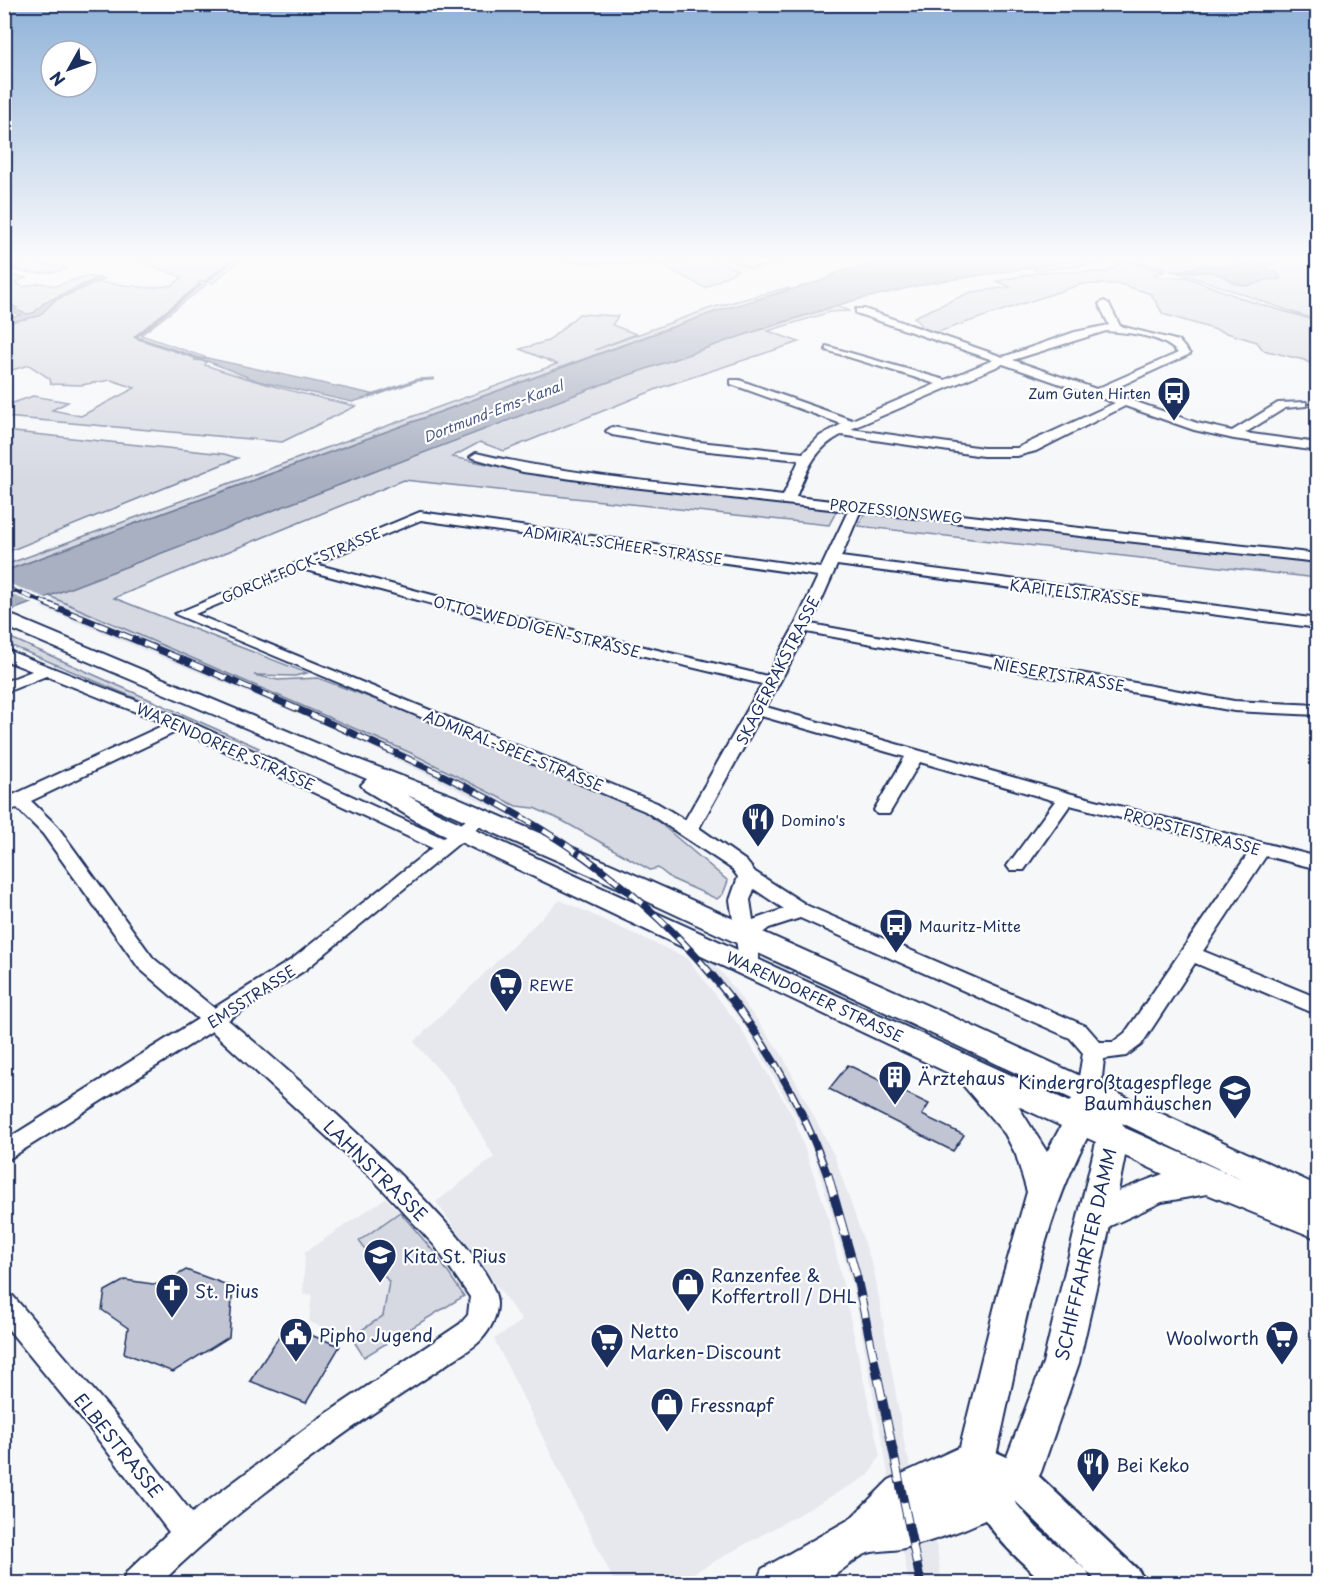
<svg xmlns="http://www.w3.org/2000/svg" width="1322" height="1588" font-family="'Playpen Sans',sans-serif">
	<rect width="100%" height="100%" fill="#f6f7f9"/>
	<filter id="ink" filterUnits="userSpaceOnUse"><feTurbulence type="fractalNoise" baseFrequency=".0167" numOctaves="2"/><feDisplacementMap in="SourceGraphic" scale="12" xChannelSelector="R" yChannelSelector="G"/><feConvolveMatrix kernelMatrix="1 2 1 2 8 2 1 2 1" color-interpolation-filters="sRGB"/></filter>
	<g filter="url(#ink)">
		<path fill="#e6e8ee" d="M55,599L257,684L411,753L490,794L595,860L667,919L723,974L781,1053L834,1155L874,1270L906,1452L937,1549L942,1583H909L853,1288L811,1143L744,1024L684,947L625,893L542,832L337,730L40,607Z
			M560,900L687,958L738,1024L794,1118L828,1216L880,1456L869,1475L676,1583H615L494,1339L522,1321L436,1202L494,1157L454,1087L414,1042Z
			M386,1198L417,1231L464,1296L364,1357L351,1338L309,1322L312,1294L303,1295L305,1252Z"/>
		<path fill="#d6d9e2" stroke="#7884a0" stroke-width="1.5" fill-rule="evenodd" d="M32,257H41L34,260L38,263L66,268C55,275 26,274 13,269Z
			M140,257H243L213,283L201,281L198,284L206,285L141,335L207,358L196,360L207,361L205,365C254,382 304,395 356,406L282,442L5,417L4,406L33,396L68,402L52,410L81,416L135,388L111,380L81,385L51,384L50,379L29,365L5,372L4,323L38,316L55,300L98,282L150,288L173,285L182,277L135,260Z
			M692,257H710L738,270L705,288L658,263Z
			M723,257H802L806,258L752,269Z
			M1101,257H1317V320C1256,301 1197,274 1135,262L1132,259L1127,261L1165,272L1154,274L1159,277H1186L1249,301L1317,321V367L1304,360L1263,350L1257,342L1163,314L1151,294L1120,284H1082L935,333L919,327L921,324L914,317L971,292L1010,287L997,281L1041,272H1105L1124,262L1034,270V265ZM1245,263H1267L1262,267L1278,274L1279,279H1266L1247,286L1232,283L1225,276L1210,272H1175L1202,265L1233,267Z
			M4,273L26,278L16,282L22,287L41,283L55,286L86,276L98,278L44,303L34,313L27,314L15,310L17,308L5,302Z
			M786,288L790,289L663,330L5,571V565L557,364L520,349L548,341L579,314L618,316L612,325L636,334L595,350L711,308Z
			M836,306L850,311L830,312L768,331L799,342L662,387L504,451L480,442L452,457L512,469L838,508L829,525L404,480L114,598L307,673L295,676L254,675L278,680L318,678L456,730L623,800L649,814L728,881L723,894L717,899L672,879L658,868L650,870L561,820L534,808L516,806L411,753L49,596L603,384L716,344Z
			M5,431L224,454L238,458L5,553Z
			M866,511L1317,561V578L858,526Z
			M4,635L259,748L254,752L168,712L5,643Z
			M400,1212L434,1252L464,1296L364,1357L351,1337L383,1316L389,1282L359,1241Z"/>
		<path fill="#a9b0c1" stroke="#707c99" stroke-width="1.5" d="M901,257H1101L930,283L852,301L770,326L603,384L5,613V571L717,311L821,281L839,272Z
			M1276,261L1278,262L1262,266L1278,274L1281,278C1274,281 1269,278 1263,281C1238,292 1233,277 1211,272C1198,270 1186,272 1173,272L1195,269L1199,266L1232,267L1245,263Z
			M98,278L104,279L55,300L39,316L5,323V319L21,315L12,312L5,313V302L17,308L15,310L27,314L34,313L44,303Z
			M207,358L376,395L352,402L258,381L207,361L194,360Z"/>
		<path fill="#f6f7f9" d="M5,582L49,599L35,604L5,592Z"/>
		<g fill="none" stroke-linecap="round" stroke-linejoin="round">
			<path stroke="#707c99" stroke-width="3" d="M464,257L643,264L686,261
				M205,282L237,257
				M200,285L135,337L203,360
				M369,397L417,380L433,379"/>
		</g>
		<path fill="#c0c4d3" stroke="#1b2f5e" stroke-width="1.5" d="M848,1065L929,1104L922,1115L964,1135L953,1151L829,1089Z
			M186,1270L233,1287L229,1337L173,1372L124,1353L128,1328L102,1310L105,1291L125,1280L160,1285Z
			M286,1326L340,1346L306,1403L250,1381Z"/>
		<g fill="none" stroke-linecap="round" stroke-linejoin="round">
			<g stroke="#1b2f5e" stroke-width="4">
				<path id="minor" d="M1104,301L1109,304L1120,326L1179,341L1190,354L1107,392L1197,423L1232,431L1278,403L1306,402V406L1285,408L1245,433L1318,443V451L1234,439L1194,430L1125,406L1036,451L1017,456H983L841,435C814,449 807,470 796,497L1318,554V562L860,512L841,557L1318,619V628L837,565L811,624L1234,701L1318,705V715L1234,711L807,632L766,707L1072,794L1318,857V869L1266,856L1203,951L1318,998V1015L1195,963L1141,1045L1126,1056L1104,1059L1100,1095L1096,1101L1088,1104L1080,1101L1076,1095L1083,1053L1070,1038L800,918L769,928L756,938L760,966L757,971L750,973L743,971L740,966L730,900L738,877L732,869L645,811L175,614L420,512L821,568L848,511L614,485L523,472L470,457L476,453C577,477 681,484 783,496L799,460L699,450L612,435L606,431L612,427L699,442L803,453L820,436L842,424L731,384V380H739L852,420L936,384L826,350V346L945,380L993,360L856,313V309H864L1003,357L1075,332L1109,325L1099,304ZM1106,331C1129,333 1162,335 1178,353L1096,389L1013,360ZM1003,364L1115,403L1017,448H983L851,429ZM421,520L818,576L794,627L767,676L493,611L315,564ZM302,569L485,618L762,684L685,820L657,803L195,614ZM761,716L905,757L874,810L877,814H889L920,762L1055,801L1007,866L1010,870H1024L1070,805L1250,851L1125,1033L1113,1042H1100L1086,1026L808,906L755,872L746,861L699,828ZM754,889L784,909L753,920L750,900Z
					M4,649L186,720L443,838L475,813L482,811L491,817L305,970L228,1020C277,1060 498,1249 497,1304C497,1317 490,1330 481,1340C471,1350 455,1358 444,1366C420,1382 396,1398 372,1414C298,1466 225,1520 160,1584H122L126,1573L169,1532L94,1434L4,1324V1292L13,1296L114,1414L192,1513L317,1420L460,1324L468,1315L470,1297L435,1246L374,1180L212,1031L4,1162V1141L198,1019L139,968L43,834L17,808L4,812V800L13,795L166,724L46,676L4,693V682L32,671L4,660ZM180,730L432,848L291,960L214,1008L153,958L57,826L31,801Z"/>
			</g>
			<g stroke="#1b2f5e" stroke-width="5">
				<path id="tertiary" d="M976,1443L1029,1467L1139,1571L1144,1584H1099L1087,1571L1092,1584H1046C1014,1556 985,1529 969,1489L974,1477L964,1472L959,1460L964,1448ZM1007,1493L1086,1570L1037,1528Z"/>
			</g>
			<g stroke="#1b2f5e" stroke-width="4">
				<path id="secondary" d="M4,612L328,748L456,797L613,865L955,1018L1318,1186V1239L1207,1194L1162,1202L1110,1226L1079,1363L1041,1472C1023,1513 945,1538 904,1548C893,1551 878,1550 868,1553C850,1560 835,1580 816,1584C798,1587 775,1584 756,1584L762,1569L850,1519L889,1480L960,1447L998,1293L1027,1192L1016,1155L1005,1134L955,1076L418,822L365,790L361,785L367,779L4,626ZM407,795L595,877L1072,1099L1070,1102L436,812ZM1018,1106L1061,1126L1047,1152ZM1122,1123L1242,1180L1125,1128ZM1087,1138L1096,1142L1043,1363L1006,1459L990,1473L995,1460C1021,1352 1035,1237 1087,1138ZM1125,1156L1163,1174L1118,1191Z"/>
			</g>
			<use href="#minor" fill="#fff" fill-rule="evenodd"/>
			<use href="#tertiary" fill="#fff" fill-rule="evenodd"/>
			<use href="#secondary" fill="#fff" fill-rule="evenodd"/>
			<g stroke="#1b2f5e" stroke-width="4.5">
				<path id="rail-far3" d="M4,587L51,605"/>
			</g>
			<g stroke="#1b2f5e" stroke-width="7">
				<path id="rail-far2" d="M47,604C147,644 246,686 345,730C427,767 509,804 582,856"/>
			</g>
			<g stroke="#1b2f5e" stroke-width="8">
				<path id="rail-far1" d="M580,854C693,934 782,1046 828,1177"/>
			</g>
			<g stroke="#1b2f5e" stroke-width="9">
				<path id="rail" d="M828,1175L857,1278L921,1584"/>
			</g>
			<use href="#rail-far3" stroke="#fff" stroke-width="3" stroke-dasharray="10" stroke-linecap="butt"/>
			<use href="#rail-far2" stroke="#fff" stroke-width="4.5" stroke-dasharray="13" stroke-linecap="butt"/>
			<use href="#rail-far1" stroke="#fff" stroke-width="5" stroke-dasharray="16" stroke-linecap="butt"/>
			<use href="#rail" stroke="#fff" stroke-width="7" stroke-dasharray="21" stroke-linecap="butt"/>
		</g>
	</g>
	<linearGradient id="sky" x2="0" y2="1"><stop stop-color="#8fb2d8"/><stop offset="0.54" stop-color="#fbfbfc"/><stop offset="1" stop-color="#fbfbfc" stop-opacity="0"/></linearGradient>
	<rect width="1322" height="480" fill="url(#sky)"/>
	<defs>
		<g id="bus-pin" transform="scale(1.725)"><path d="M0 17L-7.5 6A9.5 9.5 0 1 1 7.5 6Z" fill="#1b2f5e" stroke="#fff"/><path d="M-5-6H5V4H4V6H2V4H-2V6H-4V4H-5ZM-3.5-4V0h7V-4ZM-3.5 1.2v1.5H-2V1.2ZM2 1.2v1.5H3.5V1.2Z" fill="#fff"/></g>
		<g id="restaurant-pin" transform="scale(1.725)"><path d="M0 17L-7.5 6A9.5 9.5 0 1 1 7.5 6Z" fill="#1b2f5e" stroke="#fff"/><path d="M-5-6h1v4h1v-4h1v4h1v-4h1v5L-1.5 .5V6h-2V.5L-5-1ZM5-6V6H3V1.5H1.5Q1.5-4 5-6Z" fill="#fff"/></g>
		<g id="supermarket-pin" transform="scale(1.725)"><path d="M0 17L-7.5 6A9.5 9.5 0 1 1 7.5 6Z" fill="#1b2f5e" stroke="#fff"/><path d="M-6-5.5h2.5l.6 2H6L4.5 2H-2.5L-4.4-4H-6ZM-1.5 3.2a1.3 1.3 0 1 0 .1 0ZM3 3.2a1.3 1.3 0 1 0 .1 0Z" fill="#fff"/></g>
		<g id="building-pin" transform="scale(1.725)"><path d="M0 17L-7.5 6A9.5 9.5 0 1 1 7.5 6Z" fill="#1b2f5e" stroke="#fff"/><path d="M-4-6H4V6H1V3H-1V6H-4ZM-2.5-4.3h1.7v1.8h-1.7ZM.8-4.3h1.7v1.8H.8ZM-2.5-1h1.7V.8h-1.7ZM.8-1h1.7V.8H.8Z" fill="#fff"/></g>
		<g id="school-pin" transform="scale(1.725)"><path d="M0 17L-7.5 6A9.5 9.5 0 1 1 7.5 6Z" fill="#1b2f5e" stroke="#fff"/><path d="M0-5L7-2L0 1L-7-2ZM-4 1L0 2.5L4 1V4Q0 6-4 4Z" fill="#fff"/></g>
		<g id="shop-pin" transform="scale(1.725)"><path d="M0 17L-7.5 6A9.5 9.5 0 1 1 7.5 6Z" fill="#1b2f5e" stroke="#fff"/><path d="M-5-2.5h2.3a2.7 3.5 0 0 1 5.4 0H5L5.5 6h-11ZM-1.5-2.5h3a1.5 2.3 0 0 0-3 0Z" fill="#fff"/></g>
		<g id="church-pin" transform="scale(1.725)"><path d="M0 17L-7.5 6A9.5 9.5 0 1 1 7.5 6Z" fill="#1b2f5e" stroke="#fff"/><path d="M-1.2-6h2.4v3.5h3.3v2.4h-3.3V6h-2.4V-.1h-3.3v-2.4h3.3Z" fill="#fff"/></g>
		<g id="civic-pin" transform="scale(1.725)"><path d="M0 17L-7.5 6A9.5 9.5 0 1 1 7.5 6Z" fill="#1b2f5e" stroke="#fff"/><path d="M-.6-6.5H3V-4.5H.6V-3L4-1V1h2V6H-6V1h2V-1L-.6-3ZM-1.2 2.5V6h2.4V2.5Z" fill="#fff"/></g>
	</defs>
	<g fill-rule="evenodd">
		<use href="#bus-pin" x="1174" y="393"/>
		<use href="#restaurant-pin" x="758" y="819"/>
		<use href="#bus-pin" x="896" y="925"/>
		<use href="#supermarket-pin" x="506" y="984"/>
		<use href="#building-pin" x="895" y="1077"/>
		<use href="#school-pin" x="1235" y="1091"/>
		<use href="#school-pin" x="380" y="1255"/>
		<use href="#shop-pin" x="688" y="1284"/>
		<use href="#church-pin" x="172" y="1290"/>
		<use href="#civic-pin" x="296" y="1334"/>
		<use href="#supermarket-pin" x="1282" y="1337"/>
		<use href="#supermarket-pin" x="607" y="1340"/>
		<use href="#shop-pin" x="667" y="1404"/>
		<use href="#restaurant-pin" x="1093" y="1464"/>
	</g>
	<g text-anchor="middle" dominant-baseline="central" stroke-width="4.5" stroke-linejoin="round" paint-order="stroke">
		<g font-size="14" fill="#1b2f5e" stroke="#fff" text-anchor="end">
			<text x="1151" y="393">Zum Guten Hirten</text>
		</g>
		<g font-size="14" font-style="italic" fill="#4d5c81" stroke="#fff">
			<text transform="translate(493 411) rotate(-21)">Dortmund-Ems-Kanal</text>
		</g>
		<g font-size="14" fill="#1b2f5e" stroke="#fff">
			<text transform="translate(896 511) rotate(6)">PROZESSIONSWEG</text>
			<text transform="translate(623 545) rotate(8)">ADMIRAL-SCHEER-STRASSE</text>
			<text transform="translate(301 565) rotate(-23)">GORCH-FOCK-STRASSE</text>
		</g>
		<g font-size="15" fill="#1b2f5e" stroke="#fff">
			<text transform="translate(1075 592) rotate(7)">KAPITELSTRASSE</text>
			<text transform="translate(537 626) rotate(14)">OTTO-WEDDIGEN-STRASSE</text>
			<text transform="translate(777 670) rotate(-63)">SKAGERRAKSTRASSE</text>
			<text transform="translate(1059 674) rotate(10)">NIESERTSTRASSE</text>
			<text transform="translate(226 746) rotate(24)">WARENDORFER STRASSE</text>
			<text transform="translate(514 750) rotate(22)">ADMIRAL-SPEE-STRASSE</text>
			<text transform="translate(1192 831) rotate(15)">PROPSTEISTRASSE</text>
			<text transform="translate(251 996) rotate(-33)">EMSSTRASSE</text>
			<text transform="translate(815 996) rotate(25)">WARENDORFER STRASSE</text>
		</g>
		<g font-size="15" fill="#1b2f5e" stroke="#fff" text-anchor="start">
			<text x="781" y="819">Domino's</text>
			<text x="919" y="925">Mauritz-Mitte</text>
			<text x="529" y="984">REWE</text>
		</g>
		<g font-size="18" fill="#1b2f5e" stroke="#fff" text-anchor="start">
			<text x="918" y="1077">Ärztehaus</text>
			<text x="1212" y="1081" text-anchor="end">Kindergroßtagespflege<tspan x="1212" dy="21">Baumhäuschen</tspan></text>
			<text x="403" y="1255">Kita St. Pius</text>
			<text x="711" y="1274">Ranzenfee &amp;<tspan x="711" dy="21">Koffertroll / DHL</tspan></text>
			<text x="195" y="1290">St. Pius</text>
			<text x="630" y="1330">Netto<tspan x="630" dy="21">Marken-Discount</tspan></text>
			<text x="319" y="1334">Pipho Jugend</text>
			<text x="1259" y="1337" text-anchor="end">Woolworth</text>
			<text x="690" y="1404">Fressnapf</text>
			<text x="1116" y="1464">Bei Keko</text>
		</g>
		<g font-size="18" fill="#1b2f5e" stroke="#fff">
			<text transform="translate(376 1170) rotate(44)">LAHNSTRASSE</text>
			<text transform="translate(1085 1254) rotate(-77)">SCHIFFFAHRTER DAMM</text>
			<text transform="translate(119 1445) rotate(51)">ELBESTRASSE</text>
		</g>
	</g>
	<rect width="1322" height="1588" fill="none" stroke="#fff" stroke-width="24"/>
	<rect x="12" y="12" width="1298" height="1564" fill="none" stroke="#1b2f5e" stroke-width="2" filter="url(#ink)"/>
	<g transform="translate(69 69) rotate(230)"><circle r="28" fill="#ffffff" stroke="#a4acbf" stroke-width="1.5"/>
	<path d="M0-4.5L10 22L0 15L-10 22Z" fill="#1b2f5e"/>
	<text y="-9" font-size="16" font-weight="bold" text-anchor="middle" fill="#1b2f5e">N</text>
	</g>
</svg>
